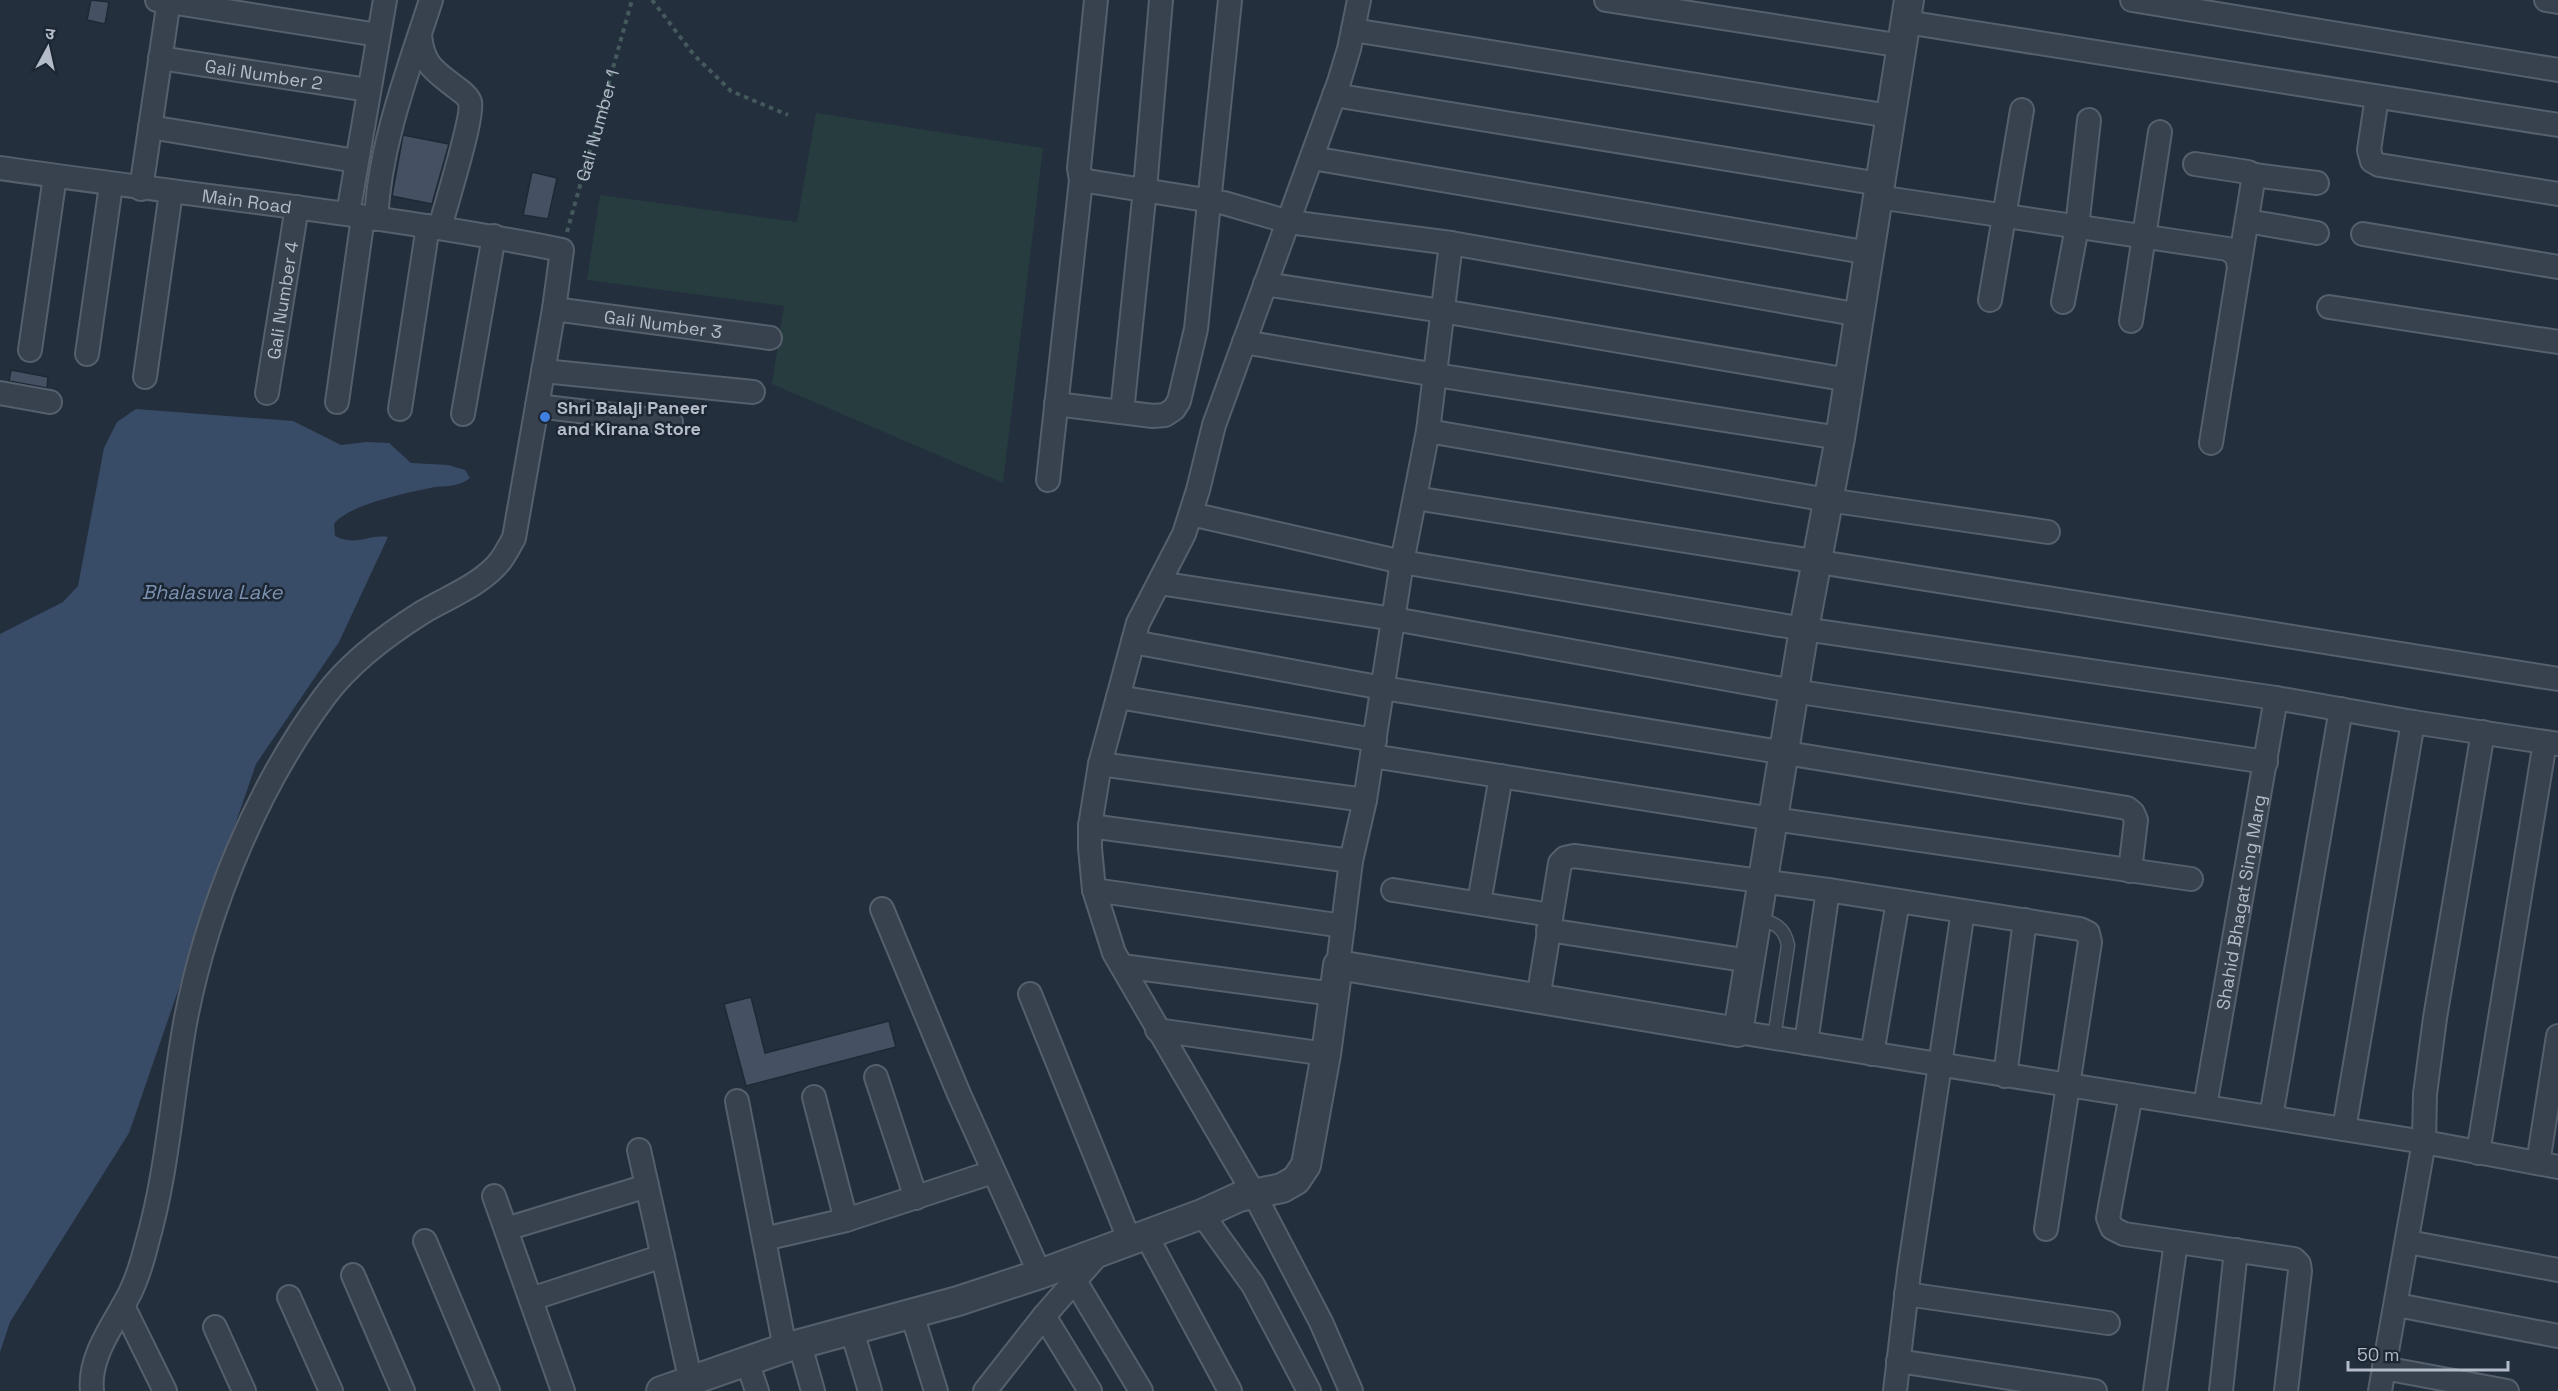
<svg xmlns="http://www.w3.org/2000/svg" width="2558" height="1391" font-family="'Space Grotesk','Noto Sans Devanagari',sans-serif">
	<rect width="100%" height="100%" fill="#242f3e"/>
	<path fill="#263c3f" d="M816,113L1043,148L1003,483L772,384L784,306L587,280L600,195L797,222Z"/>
	<path fill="#394c67" d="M136,409L293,421L341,445L367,442L389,443L411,463L448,465L465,470L470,478C458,488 444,485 430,488C405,493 348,505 334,524L335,536C357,547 368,534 388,537L339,642L256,764L129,1133L10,1322L0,1352V634L63,602L78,586L104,448L117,422Z"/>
	<path fill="#455162" stroke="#1f2835" stroke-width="1.5" d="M91,0L109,2L105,24L87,20Z
		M403,135L449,144L432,204L392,196Z
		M532,172L557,178L548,219L523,215Z
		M11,370L48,377L47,388L9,381Z
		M751,997L765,1053L889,1021L896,1047L746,1086L724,1004Z"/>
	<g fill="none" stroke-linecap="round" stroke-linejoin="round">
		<g stroke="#565f6c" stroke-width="15">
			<path id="service" d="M1757,918C1774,923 1784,926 1788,945L1774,1038"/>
		</g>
		<g stroke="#565f6c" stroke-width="26">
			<g id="minor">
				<path d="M157,0L378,35"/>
				<path d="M1096,0L1079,168L1081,180L1224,203L1289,222L1451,243L1860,315"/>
				<path d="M1606,0L1903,46"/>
				<path d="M2132,0L2558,70"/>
				<path d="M2546,0L2558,2"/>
				<path d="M1906,22L2558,125"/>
				<path d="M1353,30L1890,116"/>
				<path d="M420,35C423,66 435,71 458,89C462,92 468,96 470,102C474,117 445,207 440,228"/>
				<path id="s2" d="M160,58L368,90"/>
				<path d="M1334,95L1880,184"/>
				<path d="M2377,97L2369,150L2372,161L2379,165L2558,194"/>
				<path d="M150,127L356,161"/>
				<path d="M1312,158L1870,253"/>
				<path d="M2195,164L2248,172L2254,175L2239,268"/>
				<path id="s3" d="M0,168C187,195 376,213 562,250L554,309L514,538C510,545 506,553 501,560C483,584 448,597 423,612C388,634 350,662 325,696C257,787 208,907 186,1018C172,1093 168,1170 147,1243C143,1259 138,1276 131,1291C116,1322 88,1355 92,1391"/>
				<path d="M2254,175L2317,183"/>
				<path d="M141,189L169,0"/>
				<path d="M1878,197L2228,249L2237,256L2239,268L2211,443"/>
				<path d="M348,214L385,0"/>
				<path d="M376,219C380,143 408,71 431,0"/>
				<path d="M2247,221L2317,233"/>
				<path d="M2363,234L2558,267"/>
				<path d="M1265,284L1442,311L1849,380"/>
				<path d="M1990,300L2022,110"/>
				<path d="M2063,302L2077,227L2089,120"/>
				<path d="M2329,307L2558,342"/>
				<path id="s4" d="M554,309L770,338"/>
				<path d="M2131,321L2160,132"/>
				<path d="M1244,342L1436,375L1840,438"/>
				<path d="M30,350L55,176"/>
				<path d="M87,354L111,185"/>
				<path d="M543,371L753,392"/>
				<path d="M145,377L171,192"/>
				<path d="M0,393L50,402"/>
				<path id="s5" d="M267,393L297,207"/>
				<path d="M337,402L363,217"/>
				<path d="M1056,404L1153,416L1165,415L1174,409L1179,401L1196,329L1230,0"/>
				<path d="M537,406L671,422"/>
				<path d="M400,409L428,226"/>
				<path d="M1122,412L1145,189L1161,0"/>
				<path d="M463,414L494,236"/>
				<path d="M1428,431L1828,500L2048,532"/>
				<path d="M1048,480L1081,180"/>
				<path d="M1415,498L2558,679"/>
				<path d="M1191,514L1402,562L1804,629L2276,698L2413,722L2558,744"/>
				<path d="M1159,583L1394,619L1793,691L2266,762"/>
				<path d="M1133,642L1383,688L2127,808L2133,813L2136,820L2130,871"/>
				<path d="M1118,697L1375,740"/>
				<path d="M1372,756L1773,819L2191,879"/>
				<path d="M1100,764L1365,800"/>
				<path d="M1090,826L1351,861"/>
				<path d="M1094,890L1343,926"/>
				<path d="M1393,890L1551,915"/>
				<path d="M1479,903L1501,776"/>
				<path d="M882,909L959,1094L1040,1274"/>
				<path d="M1548,930L1750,961"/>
				<path d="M1338,965L1351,861L1365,800L1402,562L1428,431L1451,243"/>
				<path d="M1122,966L1334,994"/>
				<path d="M1030,994L1129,1239"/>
				<path d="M1538,999L1560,863L1565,858L1574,856L1828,890L2080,929L2088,933L2090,942L2046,1229"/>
				<path d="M1157,1030L1326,1054"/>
				<path d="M1738,1032L2424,1142L2558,1167"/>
				<path d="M1806,1043L1828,890"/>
				<path d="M1872,1054L1898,901"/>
				<path d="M2005,1076L2025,920"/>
				<path d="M876,1077L916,1198"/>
				<path d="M2131,1095L2111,1201L2108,1218L2112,1228L2124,1234L2294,1259L2299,1264L2300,1271L2286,1391"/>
				<path d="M814,1097L846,1220"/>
				<path d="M737,1101L785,1348"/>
				<path id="s6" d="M2205,1106L2276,698"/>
				<path d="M2271,1117L2341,709"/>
				<path d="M2344,1129L2413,722"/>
				<path d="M639,1150L693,1391"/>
				<path d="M2478,1153L2545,742"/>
				<path d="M2538,1163L2558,1036"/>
				<path d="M494,1196L563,1391"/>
				<path d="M1202,1214L1253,1285L1309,1391"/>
				<path d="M506,1229L647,1186"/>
				<path d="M1145,1233L1230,1391"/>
				<path d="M764,1239L846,1220L993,1172"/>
				<path d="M425,1241L488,1391"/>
				<path d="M2408,1242L2558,1270"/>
				<path d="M353,1275L403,1391"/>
				<path d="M1075,1281L1141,1391"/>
				<path d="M1906,1294L2108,1323"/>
				<path d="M289,1297L331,1391"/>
				<path d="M531,1299L663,1256"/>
				<path d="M2397,1305L2558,1336"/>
				<path d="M123,1306L165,1391"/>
				<path d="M912,1314L936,1391"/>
				<path d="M1044,1316L1090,1391"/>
				<path d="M215,1327L244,1391"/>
				<path d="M852,1331L870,1391"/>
				<path d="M800,1345L813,1391"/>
				<path d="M747,1361L757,1391"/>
				<path d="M1898,1361L2095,1391"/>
				<path d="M2384,1368L2507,1391"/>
				<path d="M985,1391L1044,1316L1100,1252"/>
				<path d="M1351,1391L1321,1322L1253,1192L1114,953L1094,890L1090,848V826L1100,764L1138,623L1184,534L1198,490L1214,425L1339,82L1349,49L1359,0"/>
				<path d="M1895,1391L1909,1272L1963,911"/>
				<path d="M2155,1391L2176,1242"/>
				<path d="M2221,1391L2236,1250"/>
				<path d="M2380,1391L2424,1142L2425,1094L2435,1018L2483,732"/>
			</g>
		</g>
		<g stroke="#565f6c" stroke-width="32">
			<path id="tertiary" d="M661,1391L785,1348L958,1301L1040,1274L1202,1214L1239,1197L1282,1188L1296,1180L1306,1165L1326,1054L1338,965L1738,1032L1804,629L1840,438L1909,0"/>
		</g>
		<g stroke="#44595c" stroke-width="4" stroke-dasharray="4.5 4.5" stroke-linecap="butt">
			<path d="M652,0L694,55L731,91L788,115"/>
			<path id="s1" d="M567,232L632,0"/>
		</g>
		<use href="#service" stroke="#38414e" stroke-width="12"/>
		<use href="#minor" stroke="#38414e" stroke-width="22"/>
		<use href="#tertiary" stroke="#38414e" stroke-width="28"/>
	</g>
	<circle fill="#3f7fe0" stroke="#1d2633" stroke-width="2" cx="545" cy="417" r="6"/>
	<g text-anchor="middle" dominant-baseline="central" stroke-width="5" stroke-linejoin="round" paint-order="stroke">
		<g font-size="18" fill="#b4bcc9" stroke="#1d2633">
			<text stroke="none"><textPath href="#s2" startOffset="105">Gali Number 2</textPath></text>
			<text stroke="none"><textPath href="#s1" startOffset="111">Gali Number 1</textPath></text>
			<text stroke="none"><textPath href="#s3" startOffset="249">Main Road</textPath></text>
			<text stroke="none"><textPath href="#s5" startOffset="94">Gali Number 4</textPath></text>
			<text stroke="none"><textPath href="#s4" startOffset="110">Gali Number 3</textPath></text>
			<text stroke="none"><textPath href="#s6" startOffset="207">Shahid Bhagat Sing Marg</textPath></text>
		</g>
		<g font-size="18" font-weight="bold" fill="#b4bcc9" stroke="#1d2633" text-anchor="start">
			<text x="557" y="407">Shri Balaji Paneer<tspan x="557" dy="21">and Kirana Store</tspan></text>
		</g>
		<g font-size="20" font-style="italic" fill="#7c92b1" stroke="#1d2633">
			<text x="212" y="592">Bhalaswa Lake</text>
		</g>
	</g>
	<g transform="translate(48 48) rotate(8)" stroke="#1d2633" stroke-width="4.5" paint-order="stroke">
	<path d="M0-4.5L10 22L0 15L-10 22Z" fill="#b4bcc9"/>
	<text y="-9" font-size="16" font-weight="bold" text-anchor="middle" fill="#b4bcc9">उ</text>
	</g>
	<path d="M2348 1361v9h160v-9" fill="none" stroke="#b4bcc9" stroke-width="3"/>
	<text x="2357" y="1361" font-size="18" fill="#b4bcc9" stroke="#1d2633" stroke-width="4.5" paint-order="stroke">50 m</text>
</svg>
